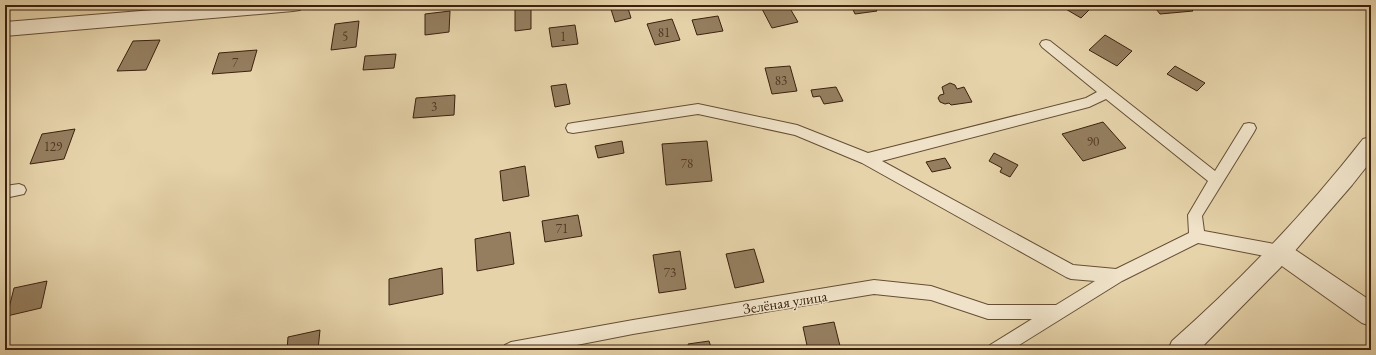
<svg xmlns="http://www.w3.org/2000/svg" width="1376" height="355" font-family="'EB Garamond',serif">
	<rect width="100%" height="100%" fill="#e6d3aa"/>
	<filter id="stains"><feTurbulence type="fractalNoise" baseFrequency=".005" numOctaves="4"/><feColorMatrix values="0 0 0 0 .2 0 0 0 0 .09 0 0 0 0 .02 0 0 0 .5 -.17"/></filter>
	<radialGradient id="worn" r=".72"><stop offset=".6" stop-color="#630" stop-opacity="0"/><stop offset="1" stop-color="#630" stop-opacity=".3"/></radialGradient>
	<path fill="#947e5f" stroke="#3b210d" d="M33,5H53L32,8Z
		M616,5H627L631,18L615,22L610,6Z
		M770,5H788L798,22L772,28L761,7Z
		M851,5H874L877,11L855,14Z
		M953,5H974L975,6L955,8Z
		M1067,5H1088L1092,7L1081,18L1064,8Z
		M1153,5H1188L1193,11L1160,14Z
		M531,7V29L515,31V8Z
		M450,11L449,32L425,35V14Z
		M718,16L723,31L697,35L692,20Z
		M672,19L680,40L655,45L647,24Z
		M359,21L356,47L331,50L335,24Z
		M575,25L578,44L552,47L549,28Z
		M1105,35L1132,51L1117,66L1089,50Z
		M160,40L146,70L117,71L133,41Z
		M257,50L251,71L212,74L219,53Z
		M396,54L394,68L363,70L365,56Z
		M790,66L797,91L772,94L765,68Z
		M1175,66L1205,83L1197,91L1167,74Z
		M950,83L955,85L957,89L964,87L972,102L951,105L949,103L945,104L940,102L938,98L940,95L944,94L942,87Z
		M566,84L570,104L555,107L551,86Z
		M836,87L843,101L824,104L820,96L813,97L811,90Z
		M455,95L454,115L413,118L416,98Z
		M1103,122L1126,148L1083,161L1062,134Z
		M75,129L64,159L30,164L42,134Z
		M622,141L624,153L598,158L595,146Z
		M707,141L712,181L666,185L662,144Z
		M994,153L1018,165L1010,177L1000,172L1002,168L989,161Z
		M945,158L951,168L932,172L926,162Z
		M525,166L529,196L503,201L500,171Z
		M578,215L582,236L545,242L542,221Z
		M510,232L514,264L477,271L475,239Z
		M754,249L764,282L735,288L726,254Z
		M680,251L686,289L659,293L653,255Z
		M442,268L443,294L389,305V279Z
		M47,281L41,308L7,316L14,288Z
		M834,322L840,346L808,350L803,327Z
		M320,330L318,350H287L288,337Z
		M709,341L712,350H689L688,344Z"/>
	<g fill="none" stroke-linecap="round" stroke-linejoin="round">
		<g stroke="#664e34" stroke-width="2">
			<path id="service" d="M1046,40L1050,41L1215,171L1244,124L1249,123L1254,124L1256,128L1254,132L1202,216L1204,231L1280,245L1285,247L1287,252L1285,257L1280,259L1198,243L1122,281L1011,350H988L990,345L1032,319H988L931,300L874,294L633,334L551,350H503L505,345L511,342L633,320L874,280L931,286L988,305H1056L1095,281L1071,279L1066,277L862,163L795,135L698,114L573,133L568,132L566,128L568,124L573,123L698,104L797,125L868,153L1086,98L1097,92L1042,47L1040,44L1042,41ZM1106,99L1208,181L1188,215L1189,233L1116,269L1073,265L882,161L1089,107Z
				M19,184L24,186L26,190L24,194L5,198V186Z"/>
		</g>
		<g stroke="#664e34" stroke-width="2">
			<path id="minor" d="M215,5H302L300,10L293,11L5,36V22Z
				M1280,242L1288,245L1371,301V326L1362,323L1272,259L1268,252L1272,245Z"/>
		</g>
		<g stroke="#664e34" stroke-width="2">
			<path id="tertiary" d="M1371,137V161L1352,185L1280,268L1199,350H1168L1172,341C1241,280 1306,212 1363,139Z"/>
		</g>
		<use href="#service" fill="#efe2c8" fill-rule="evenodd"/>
		<use href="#minor" fill="#efe2c8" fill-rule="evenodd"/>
		<use href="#tertiary" fill="#efe2c8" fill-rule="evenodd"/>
	</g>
	<g text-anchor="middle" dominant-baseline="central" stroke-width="3" stroke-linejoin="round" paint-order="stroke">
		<g font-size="13" fill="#513822">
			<text x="664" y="32">81</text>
			<text x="345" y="36">5</text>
			<text x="563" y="36">1</text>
			<text x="235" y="62">7</text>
			<text x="781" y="80">83</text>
			<text x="434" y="106">3</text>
			<text x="1093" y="141">90</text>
			<text x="53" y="146">129</text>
			<text x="687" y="163">78</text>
			<text x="562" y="228">71</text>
			<text x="670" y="272">73</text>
		</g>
		<g font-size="15" fill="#3b210d" stroke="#efe2c8">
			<text transform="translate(785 302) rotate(-9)">Зелёная улица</text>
		</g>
	</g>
	<rect width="1376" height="355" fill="none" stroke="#e6d3aa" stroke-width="20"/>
	<rect x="6" y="6" width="1364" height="343" fill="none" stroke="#3b210d" stroke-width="2"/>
	<rect x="10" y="10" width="1356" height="335" fill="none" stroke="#3b210d"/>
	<rect width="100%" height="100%" filter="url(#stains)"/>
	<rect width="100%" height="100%" fill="url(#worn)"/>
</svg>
